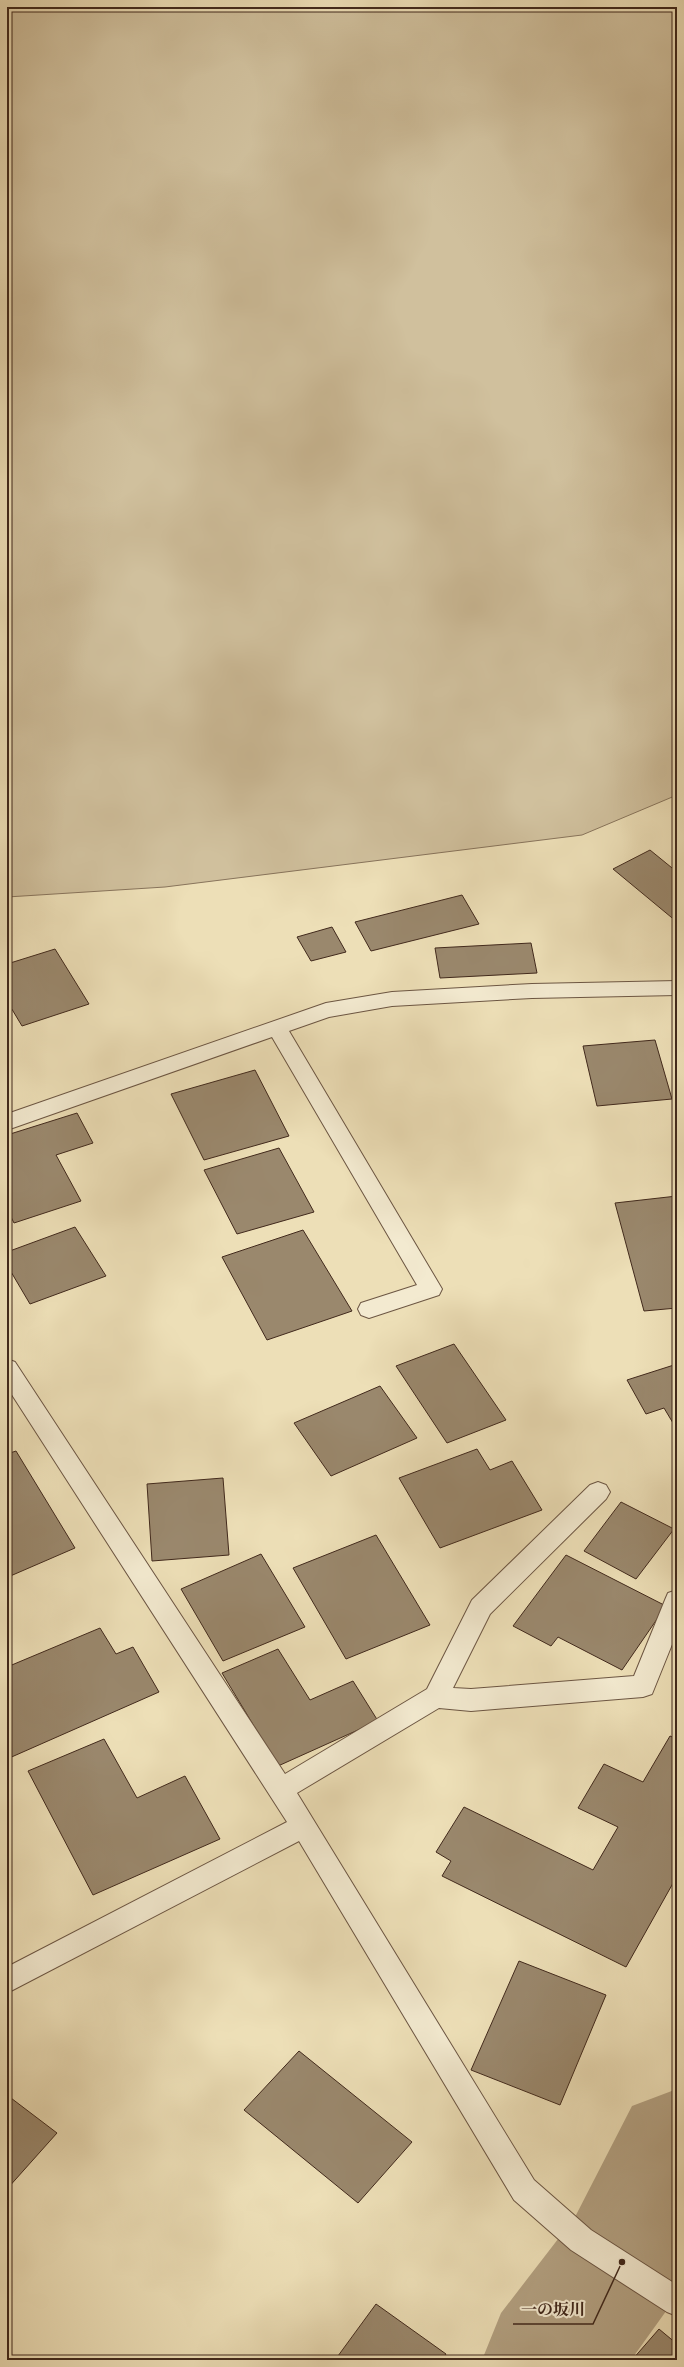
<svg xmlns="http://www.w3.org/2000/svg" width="684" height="2367" font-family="'EB Garamond','Noto Serif JP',serif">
	<rect width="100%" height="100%" fill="#eddfb7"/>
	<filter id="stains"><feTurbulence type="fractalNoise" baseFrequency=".005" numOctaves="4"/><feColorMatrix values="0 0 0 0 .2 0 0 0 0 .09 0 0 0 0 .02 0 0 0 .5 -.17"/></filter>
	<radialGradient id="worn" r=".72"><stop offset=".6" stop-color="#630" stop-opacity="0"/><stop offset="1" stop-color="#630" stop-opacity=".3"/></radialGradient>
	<path fill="#d0c09d" stroke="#88745c" d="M7,7H677V795L582,835L165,887L7,897Z"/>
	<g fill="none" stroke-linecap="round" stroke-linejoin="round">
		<path fill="#b3a182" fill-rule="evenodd" d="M677,2089V2289L669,2307L631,2360H482L501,2313L575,2217L632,2106Z"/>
	</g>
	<path fill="#9a886d" stroke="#41291c" d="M650,850L677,872V922L613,869Z
		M462,895L479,924L371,951L355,922Z
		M332,927L346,952L311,961L297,937Z
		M531,943L537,973L440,978L435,948Z
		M55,949L89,1004L22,1026L7,1001V964Z
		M655,1040L672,1099L597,1106L583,1046Z
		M255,1070L289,1136L204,1160L171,1094Z
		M77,1113L93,1143L56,1155L81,1201L14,1223L7,1209V1135Z
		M279,1148L314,1212L237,1234L204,1170Z
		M677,1196V1308L644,1311L615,1203Z
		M75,1227L106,1276L30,1304L7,1265V1252Z
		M303,1230L352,1311L267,1340L222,1257Z
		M454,1344L506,1420L447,1443L396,1366Z
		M677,1364V1428H676L664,1408L646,1414L627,1380Z
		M380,1386L417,1438L331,1476L294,1423Z
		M477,1449L490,1470L512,1461L542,1510L440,1548L399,1478Z
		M16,1451L75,1548L8,1577L7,1454Z
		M223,1478L229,1555L152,1561L147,1484Z
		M621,1502L674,1529L636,1579L584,1551Z
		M376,1535L430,1625L346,1659L293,1568Z
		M261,1554L305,1627L223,1661L181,1589Z
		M566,1555L666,1606L622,1670L558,1637L551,1646L513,1626Z
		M100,1628L116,1654L133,1647L159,1692L7,1759V1667Z
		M278,1649L310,1700L353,1681L378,1721L278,1766L222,1673Z
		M670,1736L677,1739V1876L626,1967L442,1876L451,1861L436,1852L464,1807L593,1870L618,1827L578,1808L604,1764L643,1782Z
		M104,1739L137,1798L185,1776L220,1839L93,1895L28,1771Z
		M519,1961L606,1995L560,2105L471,2070Z
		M299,2051L412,2142L358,2203L244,2110Z
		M7,2095L57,2133L7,2189Z
		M376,2304L446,2354L442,2360H335Z
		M659,2329L677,2344V2360H632Z"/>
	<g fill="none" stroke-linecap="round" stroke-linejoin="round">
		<g stroke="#6c5643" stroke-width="2">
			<path id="street" d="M677,981V995L532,998L392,1006L329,1017L289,1031L442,1289L439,1295L369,1318L361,1315L358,1309L361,1303L417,1285L272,1037L7,1130V1114L326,1003L392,992L532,984Z
				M7,1359L15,1362L285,1774L427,1689L472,1600L590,1485L598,1482L606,1485L610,1492L606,1499L490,1614L453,1688L471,1689L634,1676L665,1600L668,1593L677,1590V1632L652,1694L643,1697L471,1711L439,1708L297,1793L534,2180L591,2230L677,2285V2316L667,2312L571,2250L514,2200L299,1841L7,1993V1967L287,1822L7,1387Z"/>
		</g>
		<use href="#street" fill="#f3ead0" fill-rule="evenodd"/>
	</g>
	<path fill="none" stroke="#41291c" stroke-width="1.5" d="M622 2262L593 2324H513"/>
	<circle fill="#41291c" stroke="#f3ead0" stroke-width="1.5" cx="622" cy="2262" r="4"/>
	<g font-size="16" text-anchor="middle" font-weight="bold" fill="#41291c" stroke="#f3ead0" stroke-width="4" stroke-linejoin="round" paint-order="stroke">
		<text x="553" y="2315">一の坂川</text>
	</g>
	<rect width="684" height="2367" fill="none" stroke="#eddfb7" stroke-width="24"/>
	<rect x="8" y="8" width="668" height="2351" fill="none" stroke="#41291c" stroke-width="2"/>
	<rect x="12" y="12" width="660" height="2343" fill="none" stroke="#41291c"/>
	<rect width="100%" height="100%" filter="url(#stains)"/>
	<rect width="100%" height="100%" fill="url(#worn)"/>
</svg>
